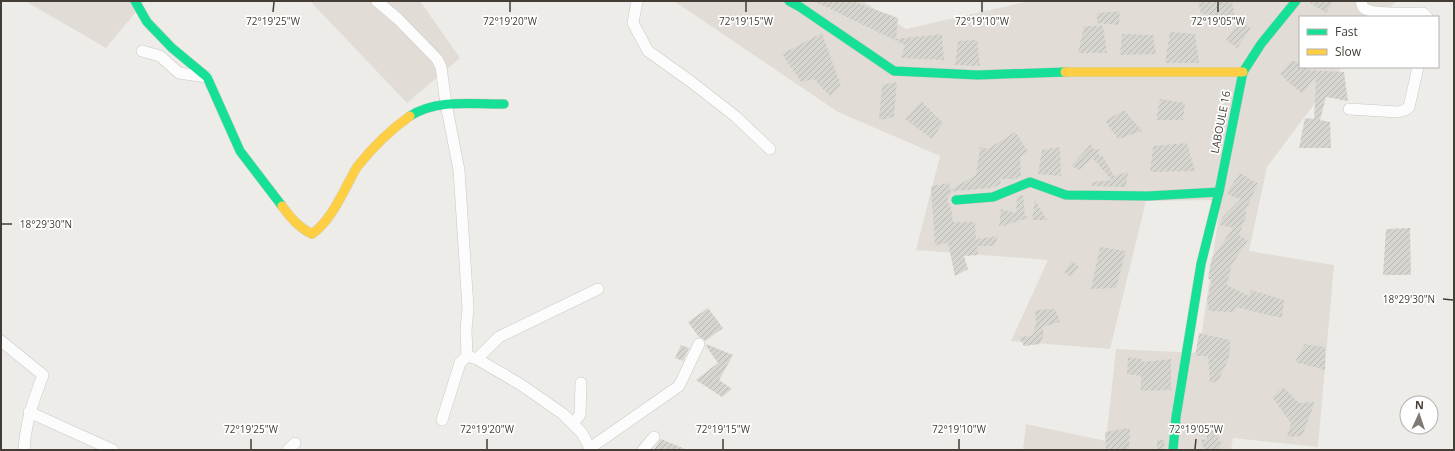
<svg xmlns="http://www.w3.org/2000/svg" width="1455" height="451" font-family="'Open Sans',sans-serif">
	<defs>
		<pattern id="building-hatch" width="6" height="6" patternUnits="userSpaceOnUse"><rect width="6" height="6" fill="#d7d5d0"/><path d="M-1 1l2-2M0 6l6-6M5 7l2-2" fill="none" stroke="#bab8b3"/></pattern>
	</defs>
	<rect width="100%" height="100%" fill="#eeece8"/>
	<path fill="#e1ddd6" d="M25,1H145L106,48Z
		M310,1H420L460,58L407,103Z
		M674,1H863L906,29L1030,1H1396L1383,17H1300V67H1342L1267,167L1249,251L1334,265L1318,447L1233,438L1231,450H1023L1026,424L1106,441L1116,349L1199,353L1221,200L1146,201L1110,349L1011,341L1048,260L916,250L940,156L838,112Z"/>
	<path fill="url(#building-hatch)" d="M814,1H852L898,18L896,39L942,34L944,60L901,58L905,45Z
		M1198,1H1232L1235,17L1201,14Z
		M1307,1H1333L1326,13Z
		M1120,11L1119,25L1097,23V13Z
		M1239,21L1251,28L1237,48L1226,40Z
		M1084,26H1103L1107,53H1078Z
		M1170,32L1195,34L1199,63H1165Z
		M822,33L841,86L830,96L814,79L801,82L782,54Z
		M1122,34L1153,35L1156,54L1120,55Z
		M977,40L980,66L955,65L958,41Z
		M1291,61L1300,62V67H1308V70L1344,72L1348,101L1326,97L1320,120L1330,122L1331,148H1299L1305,118L1314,119L1316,77L1302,94L1280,74Z
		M897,82L894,117L879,120L882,85Z
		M1160,99L1185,103L1183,120H1156Z
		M921,101L943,123L932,139L905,119Z
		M1124,110L1142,131L1118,139L1105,121Z
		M1015,132L1028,151L1020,158L1021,176L1014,179H1000L1001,184L991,188L955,191L951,193L948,197L947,201L951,208L953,222H975L976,239L998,236L994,246H977L978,255L964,256L968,269L955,276L948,243L935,245L931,186L949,183L950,190L976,175L980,147L988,149Z
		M1187,143L1195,171L1150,172L1153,146Z
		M1091,144L1092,150V147L1095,150L1101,149L1097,153L1100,156L1102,155L1114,176L1128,172L1126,187L1092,186V182L1112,180L1092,158L1080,170L1071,166Z
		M1060,147L1061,176L1038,174L1042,150Z
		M1240,173L1256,183H1258L1245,212L1247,213L1239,235L1248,241L1232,264L1227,285L1249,296L1251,290L1284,300L1282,318L1235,307L1234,312L1209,311L1207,300L1212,279H1208L1210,266L1212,258L1233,228L1220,225L1222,218L1241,199L1228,195L1229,189Z
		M1023,195L1025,216L1031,217L999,227L1001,209L1016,213L1017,197Z
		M1035,200L1047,220H1032Z
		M1410,228L1411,275H1383L1386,229Z
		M1100,247L1126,251L1116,288L1091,289Z
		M1072,261L1079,267L1071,277L1064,272Z
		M708,308L723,328L705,341L702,338L699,337L688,322Z
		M1055,309L1060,322L1042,327L1044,334L1040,344L1024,346L1019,337L1032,336L1036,323L1035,310Z
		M1199,333L1230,340L1229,358L1218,381L1210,383L1208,356H1195Z
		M706,344L733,355L719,380L732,389L722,397L696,380L718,363L706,346Z
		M1305,344L1325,347V370L1295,362Z
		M681,345L689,348L683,361L675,358Z
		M1128,357L1142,359V362L1171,359V390L1141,391V376L1127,374Z
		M1283,387L1299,403L1315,402L1302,436L1287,437L1291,423L1272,397Z
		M1220,427L1218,441L1222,442L1219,450H1204L1201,439L1206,440L1209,428Z
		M1130,428L1129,450H1106L1105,432Z
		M661,439L687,450H654Z
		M1157,439L1165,440L1164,450H1157Z"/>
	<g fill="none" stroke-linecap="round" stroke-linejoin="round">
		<g stroke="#cac8c4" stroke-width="12">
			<path id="street" d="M377,1L398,19L437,59L441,67L446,104L459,170L468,308L466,330L467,356
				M637,1L633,23L648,51L690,81L735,116L770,149
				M1361,1C1362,4 1362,7 1365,9C1376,15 1409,13 1423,13L1427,17
				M142,51L160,56L179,73L207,77
				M1349,109L1398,112L1405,110L1409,107L1418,67
				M1,341L43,375C33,402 26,420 24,450
				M477,359L499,337L598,289
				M29,412L113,450
				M442,420L460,363L467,356L477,359L520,384L563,414L582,433L591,450
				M573,423L580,415L581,383
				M590,448L679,386L699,344
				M288,450L295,443
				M643,450L654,437"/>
		</g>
		<g stroke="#cfcbc2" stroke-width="10">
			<path id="fast" d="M135,1L147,22L172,48L207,77L240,151L282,206
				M789,1L800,7L894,71L978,75L1065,72
				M410,116C437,99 472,104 504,104
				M956,200L993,197L1030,182L1066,195L1148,196L1219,192
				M1173,450L1176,417L1201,264L1219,192L1243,72L1261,44L1296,1"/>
		</g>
		<g stroke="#cfcbc2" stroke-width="10">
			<path id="slow" d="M1065,72H1243
				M282,206C291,218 298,227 312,234C333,219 344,189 357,167C372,148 390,130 410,116"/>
		</g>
		<use href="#street" stroke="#fcfcfc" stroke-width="11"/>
		<use href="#fast" stroke="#16e098" stroke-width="9"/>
		<use href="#slow" stroke="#ffcf43" stroke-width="9"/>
	</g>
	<path fill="none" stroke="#433d35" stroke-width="1.5" d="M273,12L274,2M510,12V2M746,12V2M982,12V2M1218,12V2M2,224H12M1443,299L1453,300M251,449V439M487,449V439M723,449V439M959,449V439M1195,449L1196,439"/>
	<g text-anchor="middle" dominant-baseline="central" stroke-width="3.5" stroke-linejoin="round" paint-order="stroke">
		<g font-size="11" fill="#433d35" stroke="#fff">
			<text transform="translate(1220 122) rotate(-79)">LABOULE 16</text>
		</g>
	</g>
	<g font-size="10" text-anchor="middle" fill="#433d35" stroke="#fff" stroke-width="3.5" stroke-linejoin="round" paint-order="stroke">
		<text x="273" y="25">72°19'25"W</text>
		<text x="510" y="25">72°19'20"W</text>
		<text x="746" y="25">72°19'15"W</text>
		<text x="982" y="25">72°19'10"W</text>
		<text x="1218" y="25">72°19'05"W</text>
		<text x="46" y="228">18°29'30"N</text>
		<text x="1409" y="303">18°29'30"N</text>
		<text x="251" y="433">72°19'25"W</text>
		<text x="487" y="433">72°19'20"W</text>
		<text x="723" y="433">72°19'15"W</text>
		<text x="959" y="433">72°19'10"W</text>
		<text x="1196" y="433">72°19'05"W</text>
	</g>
	<rect width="1455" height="451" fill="none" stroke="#433d35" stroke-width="4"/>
	<rect x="1299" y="16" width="140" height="52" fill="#ffffff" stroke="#b4b1ae"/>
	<rect x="1307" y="29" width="20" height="6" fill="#16e098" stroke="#b4b1ae"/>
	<text x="1335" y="36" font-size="12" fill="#433d35">Fast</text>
	<rect x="1307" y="49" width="20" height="6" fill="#ffcf43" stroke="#b4b1ae"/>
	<text x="1335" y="56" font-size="12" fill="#433d35">Slow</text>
	<g transform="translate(1419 415) rotate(3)"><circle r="19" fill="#ffffff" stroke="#b4b1ae"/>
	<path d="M0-3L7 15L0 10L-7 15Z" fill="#7f7a74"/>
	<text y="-6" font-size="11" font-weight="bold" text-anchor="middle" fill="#433d35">N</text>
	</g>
</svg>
